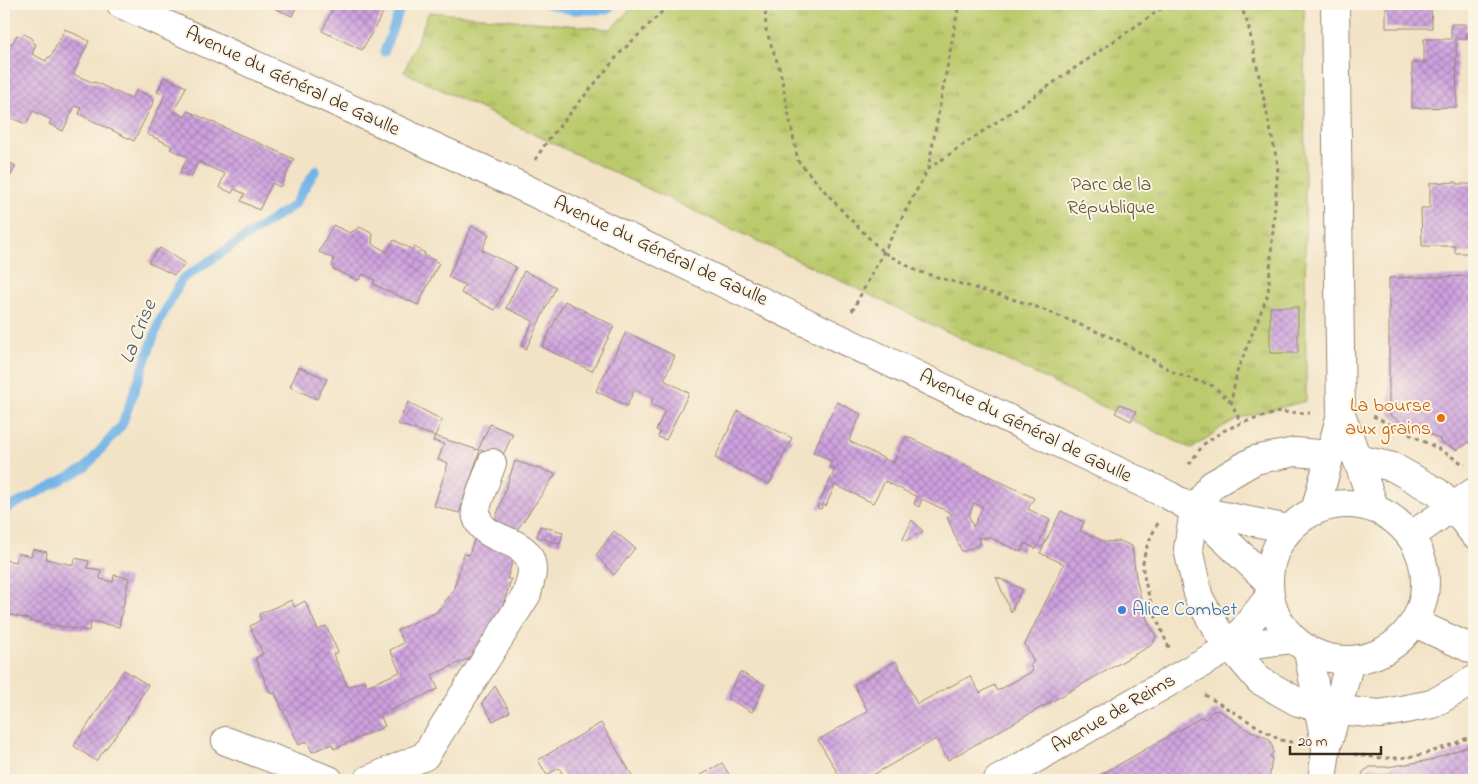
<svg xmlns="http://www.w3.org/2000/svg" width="1478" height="784" font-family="'Indie Flower',sans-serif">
	<defs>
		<pattern id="grass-tufts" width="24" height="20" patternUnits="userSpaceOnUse" patternTransform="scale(1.25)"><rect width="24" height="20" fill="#bbca6c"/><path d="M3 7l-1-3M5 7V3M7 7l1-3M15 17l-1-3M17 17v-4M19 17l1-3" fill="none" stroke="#99a458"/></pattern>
		<pattern id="building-cross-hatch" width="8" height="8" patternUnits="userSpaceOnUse" patternTransform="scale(1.25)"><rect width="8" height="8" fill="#cea0df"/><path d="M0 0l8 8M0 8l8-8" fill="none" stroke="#a883b4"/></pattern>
	</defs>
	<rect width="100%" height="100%" fill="#fcf5e5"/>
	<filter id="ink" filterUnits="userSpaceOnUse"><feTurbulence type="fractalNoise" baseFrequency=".02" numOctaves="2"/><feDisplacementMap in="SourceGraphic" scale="10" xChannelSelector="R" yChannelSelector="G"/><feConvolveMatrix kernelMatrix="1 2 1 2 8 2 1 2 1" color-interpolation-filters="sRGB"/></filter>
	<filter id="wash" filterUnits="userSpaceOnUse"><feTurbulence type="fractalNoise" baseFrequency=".0096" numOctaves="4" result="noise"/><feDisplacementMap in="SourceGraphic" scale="20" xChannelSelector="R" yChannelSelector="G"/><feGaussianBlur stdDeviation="1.12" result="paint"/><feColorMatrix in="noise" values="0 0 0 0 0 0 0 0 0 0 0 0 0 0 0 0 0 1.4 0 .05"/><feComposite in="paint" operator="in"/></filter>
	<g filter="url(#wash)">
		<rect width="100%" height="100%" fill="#f2e3c6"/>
		<path fill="url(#grass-tufts)" stroke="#7b7a45" d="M636,4H1304L1306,401L1239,418L1222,427L1192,449L404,72L429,12L610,29Z"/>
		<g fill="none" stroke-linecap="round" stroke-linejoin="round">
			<path stroke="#72b4e7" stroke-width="9" d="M547,4L571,10H607L613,4
				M384,52L402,4
				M4,510L85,468L122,425L160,320L182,279L294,205L316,170"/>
		</g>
		<g id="blocks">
			<path fill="url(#building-cross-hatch)" fill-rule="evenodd" d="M276,4H298L292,16L274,8Z
				M335,4H388L362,50L322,31Z
				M1386,4H1431L1432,28H1386Z
				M1451,24H1466L1467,39H1456L1457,107L1412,108V63H1424V39H1451Z
				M65,29L89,41L73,74L94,83L95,82L131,99L135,92L137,90L153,98L154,101L134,141L79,114L81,108L75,106L63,131L49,124L51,120L33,111L26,124L4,115V41L12,44L17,35L21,36L24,34L32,38L33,40L32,42L36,44L32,54L46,61L48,57L50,58Z
				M164,77L186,87L174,111L185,117L188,111L294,159L280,187L272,183L259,210L241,201L245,194L234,189L232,193L219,187L225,174L198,162L191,177L180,172L188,157L170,149L172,146L147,134L165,95L157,92Z
				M4,160L16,166L11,175L4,171Z
				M1457,182V184H1474V253H1455V246H1422L1421,208H1430V183Z
				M333,225L350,233L360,227L373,234L372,244L388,252L394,240L413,250L414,247L425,253L424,255L439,263L418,305L373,284L375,280L363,274L360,279L357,280L333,269L332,265L334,259L319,252Z
				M472,226L489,234L482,250L516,267L495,310L461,293L465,285L448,277Z
				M160,248L186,264L174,275L148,262Z
				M524,271L556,287L526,349L521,346L533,321L506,308Z
				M1474,276V439L1457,450L1440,442L1441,440L1408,422V424H1405L1391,416L1389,413V278Z
				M565,301L614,326L592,371L542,347Z
				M1270,307H1298V353H1270Z
				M626,332L675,356L664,380L689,393L666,440L658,437L660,432L656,430L665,411L651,404L653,398L635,389L627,406L596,391Z
				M299,367L327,379L317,399L290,387Z
				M408,402L442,420L435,436L398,424Z
				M837,402L861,414L849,441L893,463L906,436L1034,498L1028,509L1050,520L1036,549L1025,543L1021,552L989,537L983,538L978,537L981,544L962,552L947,517L953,514L922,499L919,507L914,504L917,497L885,481L873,503L835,485L826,506L823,504L821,509L817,508L835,469L829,467L832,461L813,452ZM974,503L983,507L973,527L969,516Z
				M1120,404L1136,412L1131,421L1115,413Z
				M738,411L792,438L770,483L767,484L715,458Z
				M490,424L513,434L502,457L480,450L459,513L434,506L448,463L438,460L444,444L433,441L435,436L478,450Z
				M515,461L556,474L517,530L494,523Z
				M1061,511L1084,522L1080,531L1105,542L1120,541L1132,546L1136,577L1142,603L1148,622L1156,636L1154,642L1150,646L948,760L936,739L864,780H842L818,740L868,711L854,685L896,661L917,704L970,676L980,693L994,685L997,691L1033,671L1030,665L1034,662L1025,644L1064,564L1040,553Z
				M912,520L923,531L905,541L903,539Z
				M540,526L563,532L560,544L537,537Z
				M614,531L635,548L614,575L596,555Z
				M474,540L515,553L507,579H511L499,619L468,659L432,675L438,689L380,715L385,726L334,749L332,744L312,752L307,741L299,745L275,693L271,694L255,658L263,654L250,626L261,620L259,614L292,600L294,607L305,601L318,630L326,626L338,652L333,654L348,687L365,680L367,686L400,672L390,650L404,643L397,630L437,612L453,591L464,554L469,555Z
				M33,549L47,552L46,559L73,565L75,558L89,561L87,568L101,570L100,579L113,582L114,575L129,578L119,627L91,621L89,631L30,621V619L6,614L7,605L4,604V560L16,562L18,553L31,556Z
				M996,577L1022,589L1011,612Z
				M124,670L148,685L120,730L96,761L74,746Z
				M740,672L765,685L752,712L727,698Z
				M495,686L510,712L493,721L482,703Z
				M1217,710L1225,714L1246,729L1269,739L1273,748V753L1270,756L1272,758L1269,780H1099L1097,777L1202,717L1206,719L1211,712Z
				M601,723L635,780H566L559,768L547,775L538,760Z
				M1474,744V780H1361L1363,772L1370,767H1387L1431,760Z
				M722,763L730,776L733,775L736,780H700L698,777Z"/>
		</g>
	</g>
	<g filter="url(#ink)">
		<use href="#blocks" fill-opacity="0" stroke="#968672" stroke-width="1"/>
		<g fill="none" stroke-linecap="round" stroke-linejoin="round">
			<g stroke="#968672" stroke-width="30">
				<path id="minor" d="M121,4L518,185L1170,496L1194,510L1268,581
					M1330,455L1295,452L1255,460L1212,485L1194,510L1188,549L1199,598L1219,633L1259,680L1298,702L1318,707L1337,710L1380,714L1432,704L1474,680
					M1357,459L1393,467L1437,492L1453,507L1474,534
					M1194,510L1289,529
					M1411,536L1474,492
					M1415,623L1474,650
					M226,741L329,780
					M368,780L425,756L527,594C528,587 532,578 532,571C532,532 478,547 476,511C476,503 489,472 492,463"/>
			</g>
			<g stroke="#968672" stroke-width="30">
				<path id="major" d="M1341,414L1375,509
					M1269 582a78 78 0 1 1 156 0a78 78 0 1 1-156 0Z
					M1315,511L1341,414L1335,4
					M1230,647L1270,596
					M1308,651L1325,743
					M998,780L1230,647L1292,639
					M1322,780L1326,750L1350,661"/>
			</g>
			<path stroke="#968672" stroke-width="3" stroke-dasharray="4 4" stroke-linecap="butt" d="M765,4L766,30L780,70L798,161L845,214L883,252L917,271L1032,305L1122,342L1177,374L1213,386L1231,402
				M1240,4L1248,24L1278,166L1268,294L1237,372L1231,402L1241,423
				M535,160L548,140L620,53L670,4
				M928,169L1168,4
				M852,311L928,169L959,4
				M1373,416L1439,449L1465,465
				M1189,464L1204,444L1223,431L1241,423L1279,412L1310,413
				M1158,523C1151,536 1145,548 1143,563C1141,580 1161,633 1170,649
				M1205,695L1280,740L1296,743
				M1354,754C1365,756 1377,758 1389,758C1418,759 1448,747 1474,735"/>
			<use href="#minor" stroke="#fff" stroke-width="28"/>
			<use href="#major" stroke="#fff" stroke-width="28"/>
		</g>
	</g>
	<circle fill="#e8710a" stroke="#fcf5e5" stroke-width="2" cx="1441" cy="418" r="5"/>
	<circle fill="#3f7fe0" stroke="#fcf5e5" stroke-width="2" cx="1122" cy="610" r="5"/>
	<g text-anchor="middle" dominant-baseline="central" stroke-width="4" stroke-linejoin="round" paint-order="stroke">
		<g font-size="20" fill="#3b2a1e" stroke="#fcf5e5">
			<text transform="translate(292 82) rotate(25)">Avenue du Général de Gaulle</text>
			<text transform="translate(660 252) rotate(25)">Avenue du Général de Gaulle</text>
			<text transform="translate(1025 427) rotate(26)">Avenue du Général de Gaulle</text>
			<text transform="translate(1114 714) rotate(-30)">Avenue de Reims</text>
		</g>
		<g font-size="20" fill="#5b5232" stroke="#fcf5e5">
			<text x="1111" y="185">Parc de la<tspan x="1111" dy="23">République</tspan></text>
		</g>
		<g font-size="20" fill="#c56008" stroke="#fcf5e5" text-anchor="end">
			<text x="1431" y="406">La bourse<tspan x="1431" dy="23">aux grains</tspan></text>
		</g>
		<g font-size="20" fill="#366cbe" stroke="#fcf5e5" text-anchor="start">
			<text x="1132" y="610">Alice Combet</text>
		</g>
		<g font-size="21" font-style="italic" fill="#4e5a64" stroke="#fcf5e5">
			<text transform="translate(139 332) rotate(-68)">La Crise</text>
		</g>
	</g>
	<rect width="1478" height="784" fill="none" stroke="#fcf5e5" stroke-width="20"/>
	<path d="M1290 746v8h91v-8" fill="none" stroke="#3b2a1e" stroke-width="2.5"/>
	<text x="1298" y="746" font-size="15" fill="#3b2a1e" stroke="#fcf5e5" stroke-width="4" paint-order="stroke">20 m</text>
</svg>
